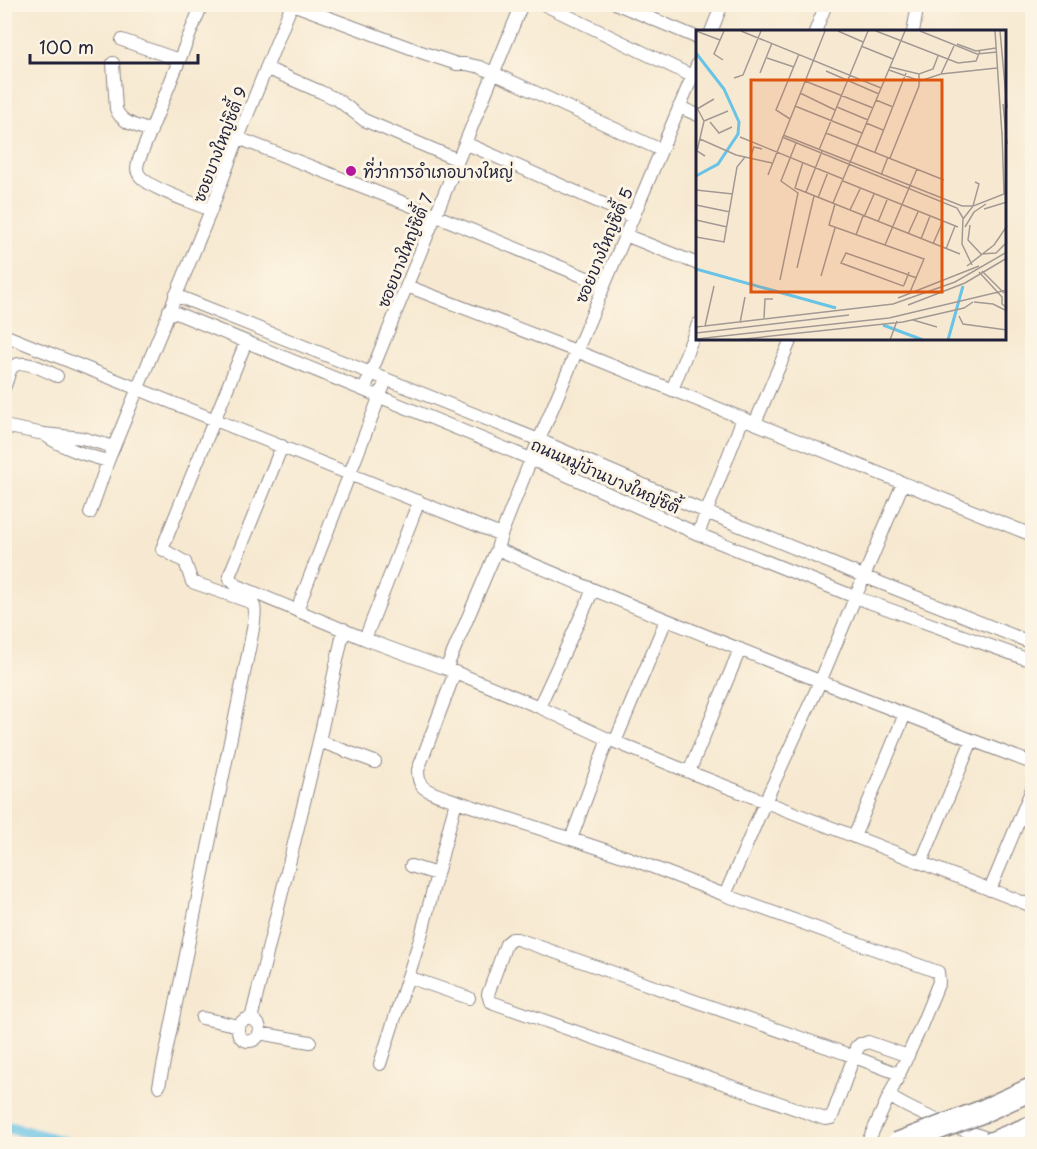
<svg xmlns="http://www.w3.org/2000/svg" width="1037" height="1149" font-family="'Playpen Sans','Playpen Sans Thai',sans-serif">
	<rect width="100%" height="100%" fill="#fcf5e5"/>
	<filter id="ink" filterUnits="userSpaceOnUse"><feTurbulence type="fractalNoise" baseFrequency=".0167" numOctaves="2"/><feDisplacementMap in="SourceGraphic" scale="12" xChannelSelector="R" yChannelSelector="G"/><feConvolveMatrix kernelMatrix="1 2 1 2 8 2 1 2 1" color-interpolation-filters="sRGB"/></filter>
	<filter id="wash" filterUnits="userSpaceOnUse"><feTurbulence type="fractalNoise" baseFrequency=".008" numOctaves="4" result="noise"/><feDisplacementMap in="SourceGraphic" scale="24" xChannelSelector="R" yChannelSelector="G"/><feGaussianBlur stdDeviation="1.35" result="paint"/><feColorMatrix in="noise" values="0 0 0 0 0 0 0 0 0 0 0 0 0 0 0 0 0 1.4 0 .05"/><feComposite in="paint" operator="in"/></filter>
	<g filter="url(#wash)">
		<rect width="100%" height="100%" fill="#f7e9d1"/>
		<g fill="none" stroke-linecap="round" stroke-linejoin="round">
			<path stroke="#68c3e6" stroke-width="12" d="M4,1126L70,1144"/>
		</g>
	</g>
	<g filter="url(#ink)">
		<g fill="none" stroke-linecap="round" stroke-linejoin="round">
			<g stroke="#8c8686" stroke-width="14">
				<path id="minor" d="M202,4L138,162C137,167 136,171 140,176C150,189 194,203 211,210
					M543,4L692,76
					M617,4L698,38
					M711,32L722,4
					M815,32L826,4
					M913,32L918,4
					M122,40L179,60
					M113,63L116,109C121,123 137,126 151,131
					M266,68L321,92L338,100L364,120L458,160
					M679,107L698,115
					M238,138L435,215L604,285
					M465,143L633,217
					M625,235L698,264
					M407,286L576,351L1032,535
					M175,295L539,440L706,512L863,576L1032,643
					M169,310L531,459L698,534L855,597L1032,661
					M4,335L501,535
					M4,388C7,382 8,374 11,369C19,356 47,371 57,376
					M364,390L522,4
					M672,390L698,324
					M755,423L791,339
					M4,426L44,434L82,438L114,447
					M45,435C65,449 85,455 108,461
					M282,446L230,574V579L236,585L365,639L455,672L539,707L608,739L689,772L1032,906
					M90,513L108,461L211,210L238,138L292,4L421,52L457,64H466L480,67L661,150
					M698,534L743,418
					M497,549C674,625 853,695 1032,763
					M297,610L386,380
					M365,639L419,501
					M446,669L497,549L501,535L531,459L698,63
					M455,672L418,770C418,775 419,782 422,786C428,793 448,798 456,801L629,858L725,895
					M539,707L593,590
					M319,741L375,762
					M615,742L666,620
					M689,772L740,649
					M854,837L905,714
					M571,839L608,739
					M921,863L972,740
					M411,866L437,874
					M990,890L1032,789
					M408,977L469,998
					M202,1018L239,1026
					M251,1019L319,741L344,629
					M238 1030a11 11 0 1 1 22 0a11 11 0 1 1-22 0Z
					M259,1033L310,1042
					M860,1044L854,1056L833,1114L831,1118L825,1119L494,1003L490,1001L488,994L506,944L512,939H517L844,1053L899,1074
					M856,1047L868,1042L908,1056
					M380,1064L421,936L456,801
					M159,1086L243,679C245,666 258,615 254,606C253,604 252,603 250,602L192,582L185,562L162,549L246,342
					M889,1096C921,1117 960,1128 995,1141
					M867,1144L919,1031L939,982L938,972L725,895L765,802L820,682L903,483"/>
			</g>
			<use href="#minor" stroke="#fff" stroke-width="12"/>
			<g stroke="#8c8686" stroke-width="25" stroke-linecap="butt">
				<path id="motorway-bridge" d="M897,1144L981,1112L1032,1089
					M990,1144L1032,1127"/>
			</g>
			<use href="#motorway-bridge" stroke="#fff" stroke-width="22"/>
		</g>
	</g>
	<circle fill="#b5179e" stroke="#fcf5e5" stroke-width="2" cx="351" cy="171" r="6"/>
	<g text-anchor="middle" dominant-baseline="central" stroke-width="6" stroke-linejoin="round" paint-order="stroke">
		<g font-size="16" fill="#22223b" stroke="#fcf5e5">
			<text transform="translate(219 144) rotate(-69)">ซอยบางใหญ่ซิตี้ 9</text>
			<text transform="translate(603 245) rotate(-67)">ซอยบางใหญ่ซิตี้ 5</text>
			<text transform="translate(404 250) rotate(-68)">ซอยบางใหญ่ซิตี้ 7</text>
			<text transform="translate(606 475) rotate(24)">ถนนหมู่บ้านบางใหญ่ซิตี้</text>
		</g>
		<g font-size="16" fill="#22223b" stroke="#fcf5e5" text-anchor="start">
			<text x="363" y="171">ที่ว่าการอำเภอบางใหญ่</text>
		</g>
	</g>
	<g transform="translate(696 30)">
		<rect width="310" height="310" fill="#f7e9d1"/>
		<path fill="none" stroke="#68c3e6" stroke-width="3" d="M0,23L28,59L43,92L42,104L22,134L0,146M0,239L140,278M187,295L227,310M252,310L267,256"/>
		<path fill="none" stroke="#a29995" stroke-width="1.5" d="M0,1L24,10M45,1L185,58M142,1L167,12M180,1L262,33L280,31L284,21M224,1L281,24L301,22M299,1L306,105M304,1L311,78M261,14L280,21L300,18M165,16L197,29M71,28L98,37M27,30L18,24L28,1M194,37L223,44L237,39L242,26M193,40L224,51L245,44L301,38M130,41L183,64M64,43L76,13M245,44L258,16M38,48L47,45L65,1M109,51L177,78M104,63L139,80M180,70L197,77M307,74L311,114M0,76L8,91L1,121L9,126M99,76L166,103M141,77L172,90M1,79L18,69M94,89L80,80L103,24M8,91L32,81M14,92L23,103L36,97M170,93L187,100M130,103L248,150M87,105L266,176H277L283,154L279,152M44,107L147,149M86,107L261,178L267,188M4,109L40,125L76,133M123,120L172,1M179,122L210,43M54,128L58,117L66,119M194,128L223,56V44M107,132L99,158L264,224M72,145L129,1M185,145L192,127M147,151L262,197M0,160L37,164M110,162L126,121M122,168L132,142M137,173L209,1M139,174L133,195L189,215M0,175L34,182M288,179L311,172M154,180L164,159M168,187L178,164M0,190L31,197M182,192L191,170M274,195L272,210L285,224L300,223L311,212M269,197L278,182L290,174M212,204L222,182M160,205L167,186M0,207L28,212L41,137L49,127M225,209L234,186M237,214L247,191M250,219L259,196M276,235L266,214L267,189L277,176L308,164L306,102M271,236L298,215L311,196M101,238L118,166M286,241L308,263M213,242L212,245L208,255L207,256L145,233L150,223L210,244L212,245L221,248M283,242L306,267V274L311,278M125,246L139,198M84,250L102,163L85,151L100,113M214,262L228,229L189,215L221,139M202,268L283,236M278,272L297,274L311,281M212,275L269,253L311,228M263,286L267,294L311,300M68,288L69,269H77M217,290L241,297M44,293L49,267M9,296L18,256M0,297L197,274L259,252L311,222M0,303L153,285M0,309L193,288L311,260M39,310L207,292L268,278L277,272M194,310L201,291"/>
		<path fill="#de560e" fill-opacity="0.15" stroke="#de560e" stroke-width="3" d="M55,50H246V262H55Z"/>
		<rect width="310" height="310" fill="none" stroke="#22223b" stroke-width="3"/>
	</g>
	<rect width="1037" height="1149" fill="none" stroke="#fcf5e5" stroke-width="24"/>
	<path d="M30 54v9h168v-9" fill="none" stroke="#22223b" stroke-width="3"/>
	<text x="39" y="54" font-size="18" fill="#22223b" stroke="#fcf5e5" stroke-width="4.5" paint-order="stroke">100 m</text>
</svg>
